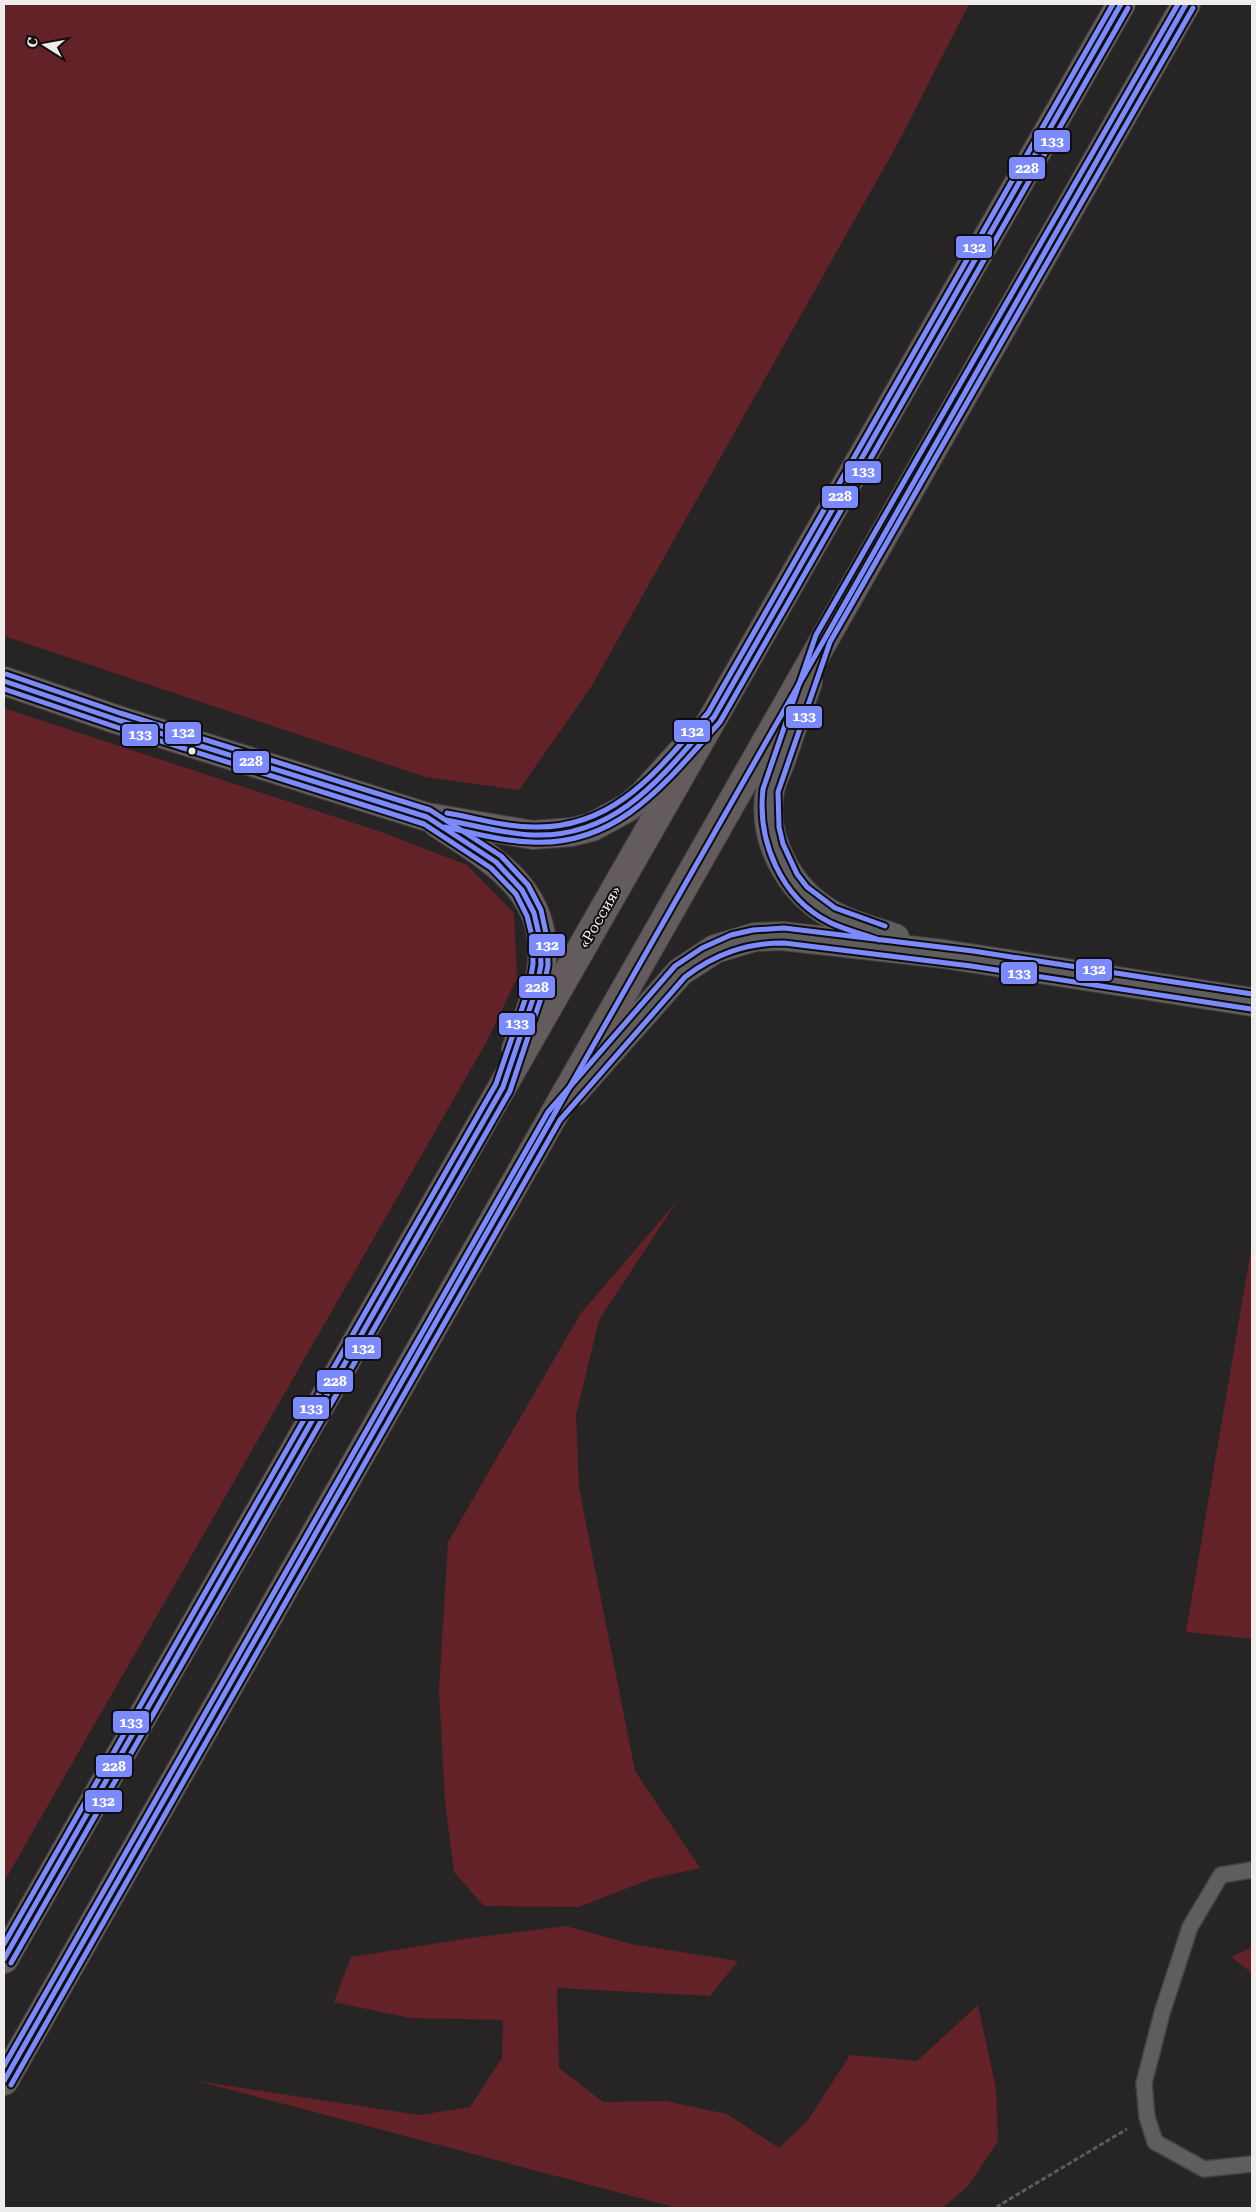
<svg xmlns="http://www.w3.org/2000/svg" width="1256" height="2212" font-family="'Roboto Serif',serif">
	<rect width="100%" height="100%" fill="#262424"/>
	<path fill="#632227" d="M4,4H969L898,143L591,687L519,790L425,777L4,636Z
		M4,708L384,833L467,865L514,913L517,978L487,1041L4,1882Z
		M677,1201L599,1320L576,1415L579,1488L635,1771L700,1868L651,1879L579,1907L484,1906L454,1872L445,1801L439,1690L448,1542L581,1313Z
		M1252,1244V1639L1186,1632Z
		M566,1926L631,1944L738,1961L710,1996L557,1988L559,2068L603,2102L665,2101L727,2114L779,2148L808,2120L850,2055L917,2061L978,2005L996,2089L998,2141L969,2185L943,2208H677L197,2081L419,2115L470,2107L502,2058L503,2020L410,2018L334,2002L351,1957L470,1938Z
		M1252,1947V1973L1231,1957Z"/>
	<g fill="none" stroke-linecap="round" stroke-linejoin="round">
		<g stroke="#444242" stroke-width="18">
			<path id="service" d="M1252,1870L1221,1875L1190,1927L1162,2013L1144,2083L1147,2117L1155,2142L1204,2169L1252,2164"/>
		</g>
		<g stroke="#444242" stroke-width="30">
			<path id="secondary" d="M808,682C799,708 790,733 782,758C778,769 772,780 770,791C761,839 790,891 831,914C850,925 875,931 895,938
				M574,1092L680,972L715,949L755,937L782,936L944,954L1252,1002"/>
		</g>
		<g stroke="#444242" stroke-width="30">
			<path id="primary" d="M4,681L118,720L427,817L533,835L572,832L592,827L627,808L642,796L696,736
				M438,824C497,862 555,895 540,977C535,1002 524,1026 516,1049"/>
		</g>
		<g stroke="#444242" stroke-width="30">
			<path id="trunk" d="M4,1959L1121,4
				M4,2081L1186,4"/>
		</g>
		<path stroke="#5d5c5c" stroke-width="3" stroke-dasharray="5 2.5" stroke-linecap="butt" d="M998,2208V2206L1127,2129"/>
		<use href="#service" stroke="#5f5e5e" stroke-width="15"/>
		<use href="#secondary" stroke="#5f5e5e" stroke-width="28"/>
		<use href="#primary" stroke="#655e5e" stroke-width="28"/>
		<use href="#trunk" stroke="#645c5c" stroke-width="28"/>
		<g stroke="#0f0d0d" stroke-width="9">
			<path id="bus-1" d="M4,681L118,720L427,817L496,862L522,890L534,913L540,939L541,965L536,990L503,1087L4,1959
				M446,820C474,825 504,834 533,835C618,838 663,775 714,717L1121,4
				M4,2081L1186,4"/>
		</g>
		<g stroke="#0f0d0d" stroke-width="9">
			<path id="bus-2" d="M4,689L116,727L424,824L491,868L516,894L527,916L533,940V964L529,988L496,1084L4,1944
				M445,827C473,833 502,841 531,842C619,847 667,781 720,722L1128,8
				M885,926L835,908L807,887L797,874L783,844L779,827L778,792L830,642L1193,8
				M11,2085L560,1120L685,977C715,954 746,943 784,943L971,966L1251,1009"/>
		</g>
		<g stroke="#0f0d0d" stroke-width="9">
			<path id="bus-3" d="M6,674L120,713L430,810L501,856L528,885L541,910L547,938L548,965L543,992L510,1091L11,1963
				M447,813C476,818 505,827 534,827C616,829 659,768 708,713L1113,4
				M879,940C863,934 845,930 829,922C781,898 757,841 763,789L816,635L1178,4
				M4,2066L548,1112L675,966L702,948L731,935L753,930L784,928L973,951L1252,994"/>
		</g>
		<use href="#bus-1" stroke="#7b8bff" stroke-width="5"/>
		<use href="#bus-2" stroke="#7b8bff" stroke-width="5"/>
		<use href="#bus-3" stroke="#7b8bff" stroke-width="5"/>
	</g>
	<circle fill="#efecec" stroke="#0f0d0d" stroke-width="2" cx="192" cy="751" r="4.5"/>
	<g text-anchor="middle" dominant-baseline="central" stroke-width="4" stroke-linejoin="round" paint-order="stroke">
		<g font-size="15" fill="#efecec" stroke="#0f0d0d">
			<text transform="translate(600 917) rotate(-60)">«Россия»</text>
		</g>
	</g>
	<g stroke="#0f0d0d" stroke-width="2">
		<rect x="1033" y="129" width="38" height="24" rx="5" fill="#7b8bff"/>
		<rect x="1008" y="156" width="38" height="24" rx="5" fill="#7b8bff"/>
		<rect x="955" y="235" width="38" height="24" rx="5" fill="#7b8bff"/>
		<rect x="844" y="460" width="38" height="24" rx="5" fill="#7b8bff"/>
		<rect x="821" y="485" width="38" height="24" rx="5" fill="#7b8bff"/>
		<rect x="785" y="705" width="38" height="24" rx="5" fill="#7b8bff"/>
		<rect x="673" y="719" width="38" height="24" rx="5" fill="#7b8bff"/>
		<rect x="164" y="721" width="38" height="24" rx="5" fill="#7b8bff"/>
		<rect x="121" y="723" width="38" height="24" rx="5" fill="#7b8bff"/>
		<rect x="232" y="750" width="38" height="24" rx="5" fill="#7b8bff"/>
		<rect x="528" y="933" width="38" height="24" rx="5" fill="#7b8bff"/>
		<rect x="1075" y="958" width="38" height="24" rx="5" fill="#7b8bff"/>
		<rect x="1000" y="961" width="38" height="24" rx="5" fill="#7b8bff"/>
		<rect x="518" y="975" width="38" height="24" rx="5" fill="#7b8bff"/>
		<rect x="498" y="1012" width="38" height="24" rx="5" fill="#7b8bff"/>
		<rect x="344" y="1336" width="38" height="24" rx="5" fill="#7b8bff"/>
		<rect x="316" y="1369" width="38" height="24" rx="5" fill="#7b8bff"/>
		<rect x="292" y="1396" width="38" height="24" rx="5" fill="#7b8bff"/>
		<rect x="112" y="1710" width="38" height="24" rx="5" fill="#7b8bff"/>
		<rect x="95" y="1754" width="38" height="24" rx="5" fill="#7b8bff"/>
		<rect x="84" y="1789" width="39" height="24" rx="5" fill="#7b8bff"/>
	</g>
	<g font-size="14" text-anchor="middle" font-weight="bold" fill="#fff">
		<text x="1052" y="146">133</text>
		<text x="1027" y="173">228</text>
		<text x="974" y="252">132</text>
		<text x="863" y="476">133</text>
		<text x="840" y="501">228</text>
		<text x="804" y="721">133</text>
		<text x="692" y="736">132</text>
		<text x="183" y="737">132</text>
		<text x="140" y="739">133</text>
		<text x="251" y="766">228</text>
		<text x="547" y="950">132</text>
		<text x="1094" y="974">132</text>
		<text x="1019" y="978">133</text>
		<text x="537" y="992">228</text>
		<text x="517" y="1028">133</text>
		<text x="363" y="1353">132</text>
		<text x="335" y="1386">228</text>
		<text x="311" y="1413">133</text>
		<text x="131" y="1727">133</text>
		<text x="114" y="1771">228</text>
		<text x="103" y="1806">132</text>
	</g>
	<rect width="1256" height="2212" fill="none" stroke="#efecec" stroke-width="10"/>
	<g transform="translate(45 45) rotate(281)" stroke="#0f0d0d" stroke-width="4" paint-order="stroke">
	<path d="M0-4L9 19L0 12L-9 19Z" fill="#efecec"/>
	<text y="-8" font-size="14" font-weight="bold" text-anchor="middle" fill="#efecec">С</text>
	</g>
</svg>
